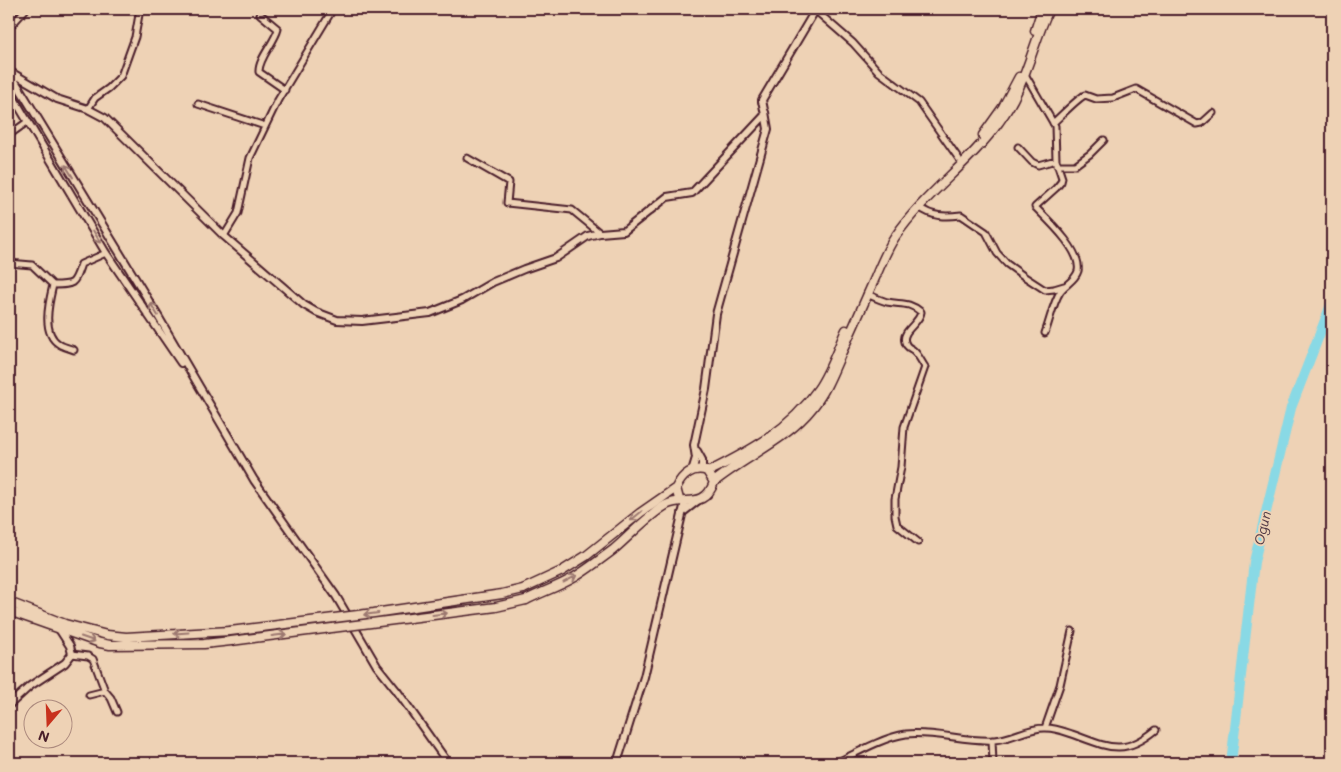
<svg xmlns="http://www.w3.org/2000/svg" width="1341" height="772" font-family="Mali,sans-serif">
	<rect width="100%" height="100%" fill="#eed2b5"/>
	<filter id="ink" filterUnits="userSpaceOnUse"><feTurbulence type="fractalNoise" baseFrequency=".02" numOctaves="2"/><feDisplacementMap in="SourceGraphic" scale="10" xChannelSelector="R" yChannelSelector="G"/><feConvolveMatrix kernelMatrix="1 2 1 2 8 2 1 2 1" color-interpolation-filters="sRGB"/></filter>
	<g filter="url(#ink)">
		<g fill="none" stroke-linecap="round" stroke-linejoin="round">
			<path stroke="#89d9e5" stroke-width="10" d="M1231,763L1254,562L1291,408L1332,302"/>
			<g stroke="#4a1f2b" stroke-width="9">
				<path id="minor" d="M815,10L853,43L879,72L919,102L959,159
					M260,14L278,29C275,42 258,59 259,72L285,90
					M9,28L26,9
					M1026,76L1055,126L1056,160L1062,178L1061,182L1056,188L1035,207C1048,220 1082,251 1078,271C1075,281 1065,284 1060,292C1053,303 1050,320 1045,333
					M198,104L265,126
					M88,109L95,98L109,88L121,76L135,37L140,9
					M1053,123C1061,116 1078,98 1085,95L1096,99L1113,98L1136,89L1197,124L1202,123L1213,113
					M9,135L27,122
					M1018,147L1032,162L1038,165L1056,160
					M467,158L509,182L507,203L572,210L600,233
					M1057,165H1075L1090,154L1104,140
					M919,207C932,217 945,217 961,215L986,232L997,253L1007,264L1025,277L1045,290L1054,289L1064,286
					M224,236L238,213L250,158L278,100L333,9
					M9,263L32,265L53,285C75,285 74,284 81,264L106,253
					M53,285C49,302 41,333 59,344C63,347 69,348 74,350
					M867,294C874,297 880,300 887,302C901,305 908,301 921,312C920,323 901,331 905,342C906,347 910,348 913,350C918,354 921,361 925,367L904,427L901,467L895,499V516L897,525L918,542
					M72,654L88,656L93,659L105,691L111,698L117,712
					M89,695L105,691
					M1045,728L1060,685L1072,631
					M992,740L993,763
					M836,763C856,753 884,737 906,734C936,731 965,742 994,740C1013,739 1028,727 1046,728C1055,728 1063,731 1072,734C1108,747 1123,757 1156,730"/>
			</g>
			<g stroke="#4a1f2b" stroke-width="10">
				<path id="tertiary" d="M9,71L57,99L88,109L105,118L224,236L304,305L316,312L337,320L362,321L430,313L462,300L493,282L524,269L556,258L588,236L600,233L624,231L667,197L692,193L765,115L762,100
					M9,71L158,316L254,480L336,596L377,666L397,691L448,763
					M9,90L106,253L181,363
					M762,102V100L816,9
					M697,451L702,460V469
					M692,471L696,458L694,445L706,389L716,314L768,129L765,112
					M682,513L700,499
					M9,705L30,686L65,663L72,654L70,646L59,629L61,628
					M617,763L644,677L685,502"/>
			</g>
			<g stroke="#4a1f2b" stroke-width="11">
				<path id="primary" d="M1035,31L1042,9
					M983,135L1003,107L1019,77
					M708,472C750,451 790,430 818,389C830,372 837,350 846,330
					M714,482C746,456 787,440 813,407C826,391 833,372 841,354C853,328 864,303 875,278C881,264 887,249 895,237C924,194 969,164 999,122C1026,86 1031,48 1049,9
					M523,589L562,571L586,556L640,513L676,488
					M526,600C542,592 560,586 575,577C588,569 601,559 613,550C631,535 646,517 666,505C684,495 704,511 714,482L707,471C693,466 682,475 676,488L679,499L681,501
					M9,602L65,624L107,635L126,637L230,631
					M9,611L100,643L110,645L204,644L231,641"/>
			</g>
			<use href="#minor" stroke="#eed2b5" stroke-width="5"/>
			<use href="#tertiary" stroke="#eed2b5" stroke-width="6"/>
			<use href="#primary" stroke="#eed2b5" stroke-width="8"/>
			<g stroke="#4a1f2b" stroke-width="11" stroke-linecap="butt">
				<path id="primary-bridge" d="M230,631L374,613L502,594L523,589
					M231,641L496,607L526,600"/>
			</g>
			<use href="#primary-bridge" stroke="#eed2b5" stroke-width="8"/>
		</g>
		<defs><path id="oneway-shaft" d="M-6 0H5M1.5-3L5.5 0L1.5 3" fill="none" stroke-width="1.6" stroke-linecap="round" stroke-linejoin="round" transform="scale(1.25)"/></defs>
		<g stroke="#9c7870">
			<use href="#oneway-shaft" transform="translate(69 171) rotate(-122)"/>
			<use href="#oneway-shaft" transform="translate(97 237) rotate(59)"/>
			<use href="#oneway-shaft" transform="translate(154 309) rotate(-121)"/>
			<use href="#oneway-shaft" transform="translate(636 516) rotate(141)"/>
			<use href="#oneway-shaft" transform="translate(570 579) rotate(-28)"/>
			<use href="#oneway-shaft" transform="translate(371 614) rotate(173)"/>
			<use href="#oneway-shaft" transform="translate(440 614) rotate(-7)"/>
			<use href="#oneway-shaft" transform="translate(181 633) rotate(176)"/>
			<use href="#oneway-shaft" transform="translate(279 635) rotate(-7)"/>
			<use href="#oneway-shaft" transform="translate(88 639) rotate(19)"/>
		</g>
	</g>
	<g text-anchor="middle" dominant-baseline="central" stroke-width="4" stroke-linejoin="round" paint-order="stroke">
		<g font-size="14" font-style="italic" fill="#533b47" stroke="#eed2b5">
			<text transform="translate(1262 528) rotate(-77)">Ogun</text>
		</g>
	</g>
	<rect width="1341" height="772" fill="none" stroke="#eed2b5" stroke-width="30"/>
	<rect x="15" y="15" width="1311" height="742" fill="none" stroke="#4a1f2b" stroke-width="2" filter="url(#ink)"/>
	<g transform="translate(48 724) rotate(199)"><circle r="24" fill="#eed2b5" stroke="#ac8a7e"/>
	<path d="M0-4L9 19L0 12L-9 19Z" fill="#c8321e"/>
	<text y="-8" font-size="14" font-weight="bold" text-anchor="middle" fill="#4a1f2b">N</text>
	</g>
</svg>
